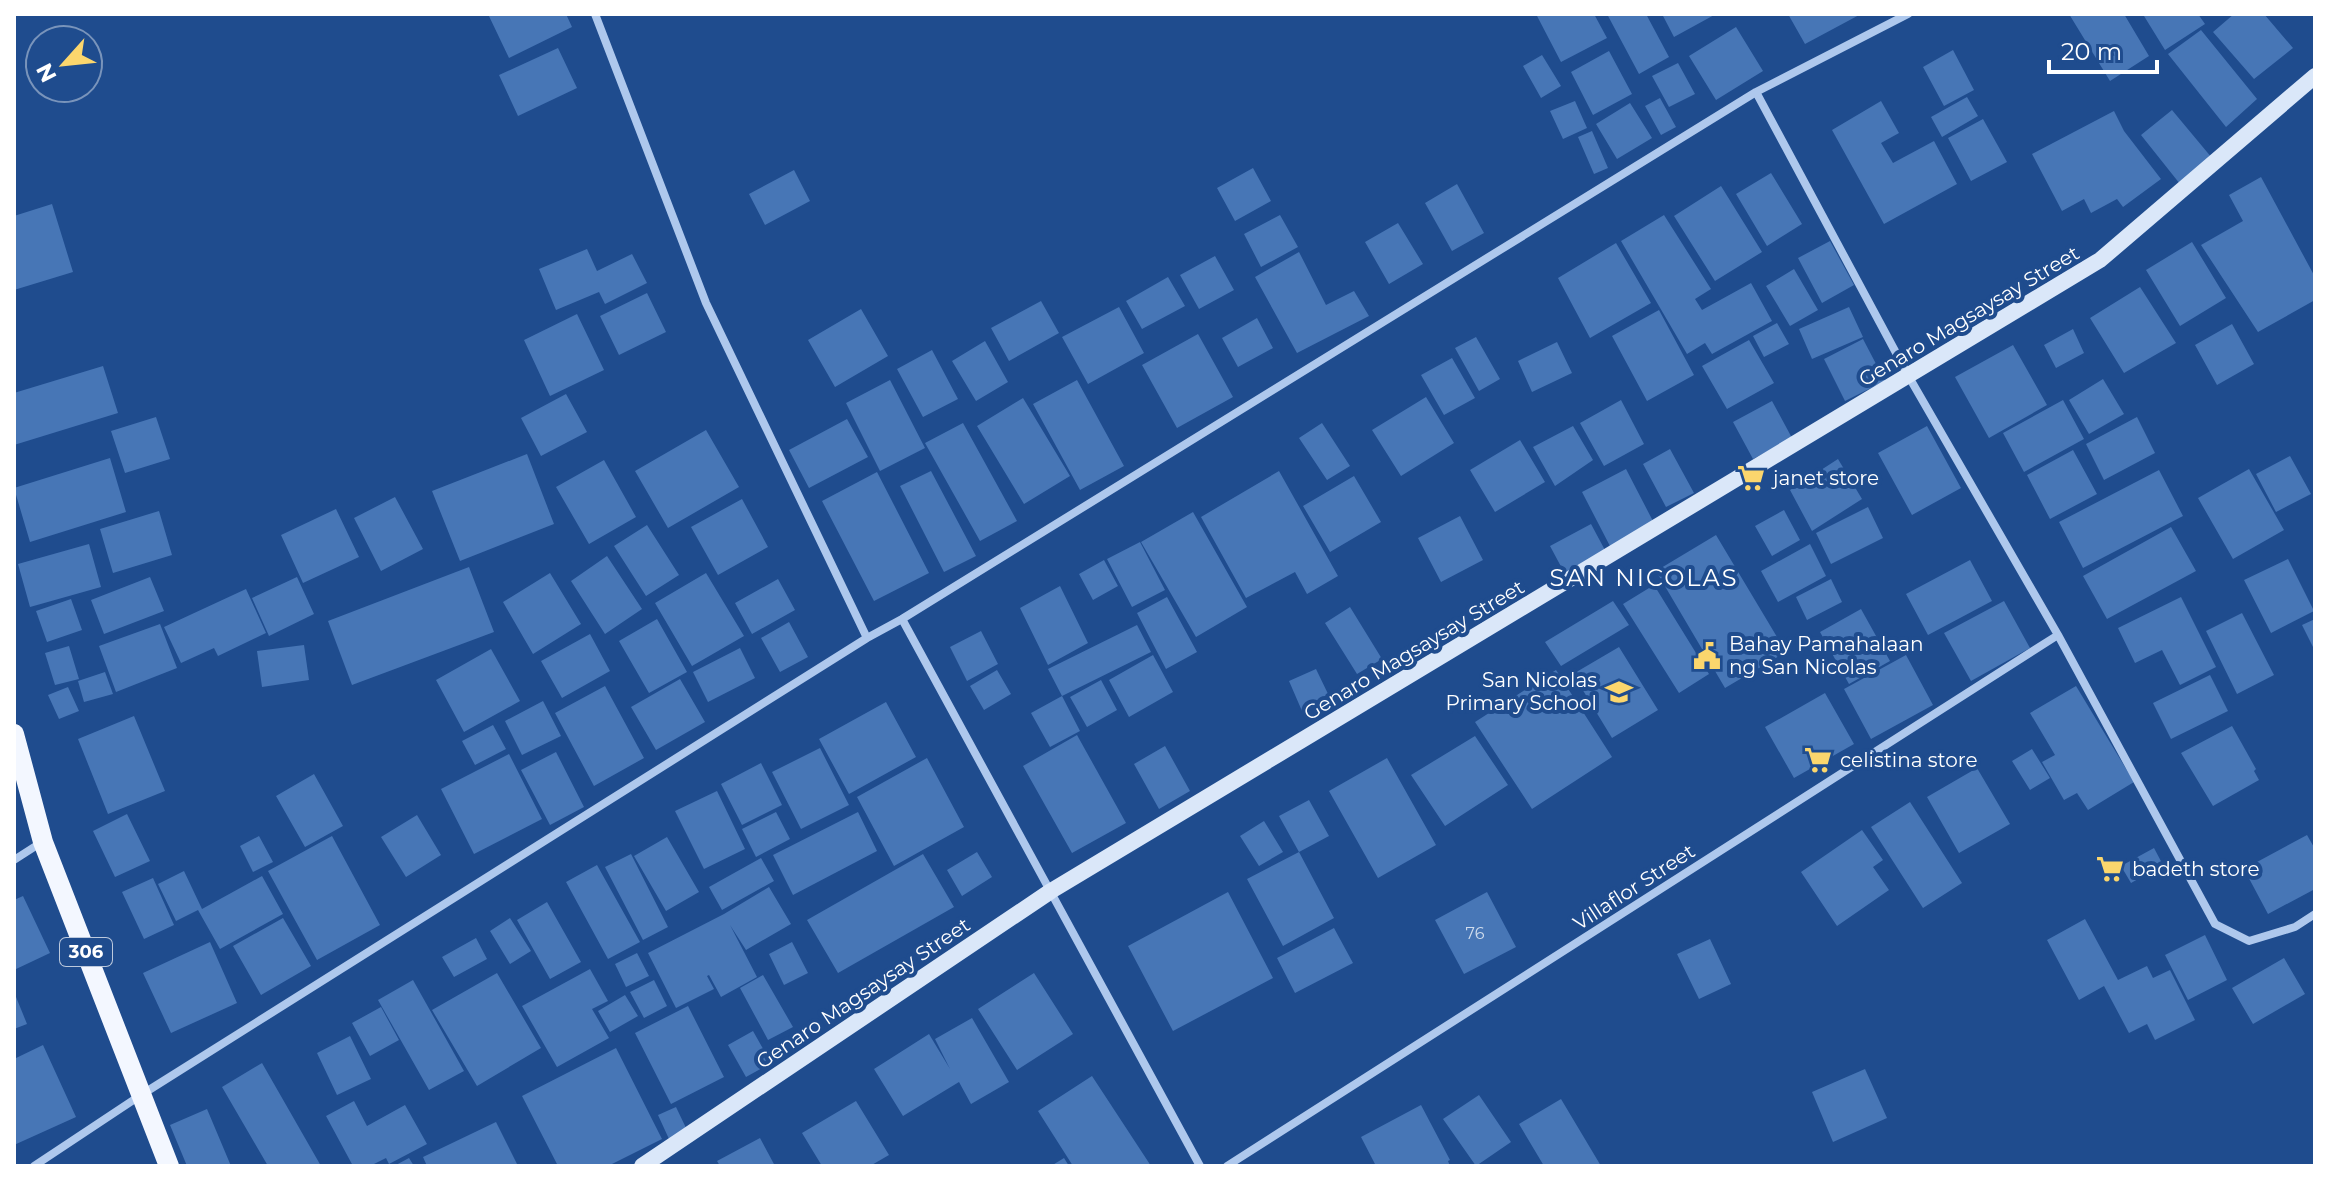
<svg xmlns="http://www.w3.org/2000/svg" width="2329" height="1180" font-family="Montserrat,sans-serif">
	<rect width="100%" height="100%" fill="#1f4c8e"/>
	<path fill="#4776b6" d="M488,14H566L572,27L509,58Z
		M1536,14H1594L1607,38L1561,62Z
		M1607,14H1646L1669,57L1639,74Z
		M1662,14H1716L1674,37Z
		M1788,14H1861L1805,44Z
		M2069,14H2124L2149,56L2110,81Z
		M2148,14H2198L2205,24L2165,50L2144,16Z
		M2234,14H2264L2293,48L2254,79L2213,32Z
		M1736,27L1763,71L1716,100L1689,56Z
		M2201,30L2257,99L2226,127L2168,54Z
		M558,48L577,88L518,116L499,75Z
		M1953,50L1974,90L1944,106L1923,67Z
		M1609,51L1632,94L1593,115L1571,72Z
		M1542,55L1561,86L1541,98L1523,66Z
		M1678,63L1695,94L1669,107L1652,76Z
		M1967,97L1978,116L1942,137L1931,117Z
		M1660,98L1676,127L1661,135L1645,106Z
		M1575,101L1587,128L1563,139L1550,111Z
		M1881,101L1899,133L1881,143L1893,163L1934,141L1957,184L1884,224L1832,130Z
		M1630,103L1652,138L1617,159L1596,124Z
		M2172,110L2212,158L2180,184L2141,135Z
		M2114,111L2124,131L2161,179L2123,207L2117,199L2091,213L2084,199L2062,211L2032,154Z
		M1983,119L2007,162L1971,181L1948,138Z
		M1592,131L1608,168L1594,174L1578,137Z
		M1253,168L1271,201L1235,221L1217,188Z
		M794,170L810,201L765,225L749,194Z
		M1771,173L1802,224L1767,246L1736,194Z
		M2261,177L2315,277V300L2258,332L2201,245L2243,221L2229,195Z
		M1457,184L1484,233L1452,251L1425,203Z
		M1721,186L1762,252L1715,281L1674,216Z
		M52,204L73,272L14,290V216Z
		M1280,215L1298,247L1261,267L1244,234Z
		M1664,215L1711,289L1695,299L1702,310L1751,283L1772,321L1712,354L1705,343L1687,354L1621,241Z
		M1398,223L1423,264L1389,284L1365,242Z
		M1830,241L1854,285L1822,303L1798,258Z
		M2192,242L2226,298L2180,326L2146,270Z
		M1616,243L1651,303L1590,338L1558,278Z
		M587,249L597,271L632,254L647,283L605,304L599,292L556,310L539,269Z
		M1299,252L1326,305L1354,291L1369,316L1297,353L1255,277Z
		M1215,256L1234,290L1199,309L1180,275Z
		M1794,269L1818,310L1790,326L1766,286Z
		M1168,277L1185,306L1142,329L1126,301Z
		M2140,287L2176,343L2124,373L2090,318Z
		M647,293L666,332L619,355L600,316Z
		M1041,301L1059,333L1009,361L991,328Z
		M1119,307L1144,353L1088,384L1062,337Z
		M1849,307L1863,337L1812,359L1799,329Z
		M861,309L888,356L835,387L808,340Z
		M1659,310L1694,375L1647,401L1612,336Z
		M577,314L604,370L550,396L524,340Z
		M1257,318L1273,348L1238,367L1222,338Z
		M1777,323L1789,344L1764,357L1753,336Z
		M2232,324L2254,364L2217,385L2195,345Z
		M2073,329L2084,353L2056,368L2044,345Z
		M1198,334L1233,397L1177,428L1142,365Z
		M1476,337L1500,379L1479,391L1455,348Z
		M1863,339L1885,381L1845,401L1824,359Z
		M1749,340L1774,383L1727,409L1702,366Z
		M985,341L1008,382L976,401L952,361Z
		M1557,342L1572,373L1532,392L1518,361Z
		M2013,345L2047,405L1989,438L1955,377Z
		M932,350L958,399L923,417L897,369Z
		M1452,358L1475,398L1444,415L1421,375Z
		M103,366L118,413L14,445V393Z
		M2103,379L2124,414L2089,434L2069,400Z
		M890,380L925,448L880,471L846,403Z
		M1077,380L1124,466L1080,490L1033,404Z
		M566,394L587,432L541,456L521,418Z
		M1426,397L1454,443L1401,476L1372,430Z
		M1023,398L1070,476L1024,504L977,426Z
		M1621,400L1644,444L1604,466L1580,423Z
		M2063,400L2084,439L2024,472L2003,433Z
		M1772,401L1792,438L1753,459L1733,422Z
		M156,417L170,459L125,473L111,431Z
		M2137,417L2155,453L2104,480L2086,444Z
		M847,419L868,457L809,488L789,450Z
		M963,423L1017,521L980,541L925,443Z
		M1322,423L1350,466L1327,480L1299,438Z
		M1573,426L1593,460L1555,486L1533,447Z
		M1927,426L1961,488L1912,515L1878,453Z
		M706,430L739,487L668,528L635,471Z
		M1520,440L1545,482L1495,512L1470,470Z
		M1670,449L1694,493L1666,507L1643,464Z
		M2073,450L2097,494L2050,519L2027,475Z
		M527,454L554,524L460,561L432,491Z
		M2290,456L2311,494L2276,512L2256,474Z
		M110,458L126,512L30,542L14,488Z
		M1838,459L1862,499L1812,531L1790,490Z
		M604,460L636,517L589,544L556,487Z
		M1626,469L1655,525L1611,548L1582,492Z
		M2249,469L2284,530L2233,559L2198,498Z
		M2159,470L2183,516L2083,568L2059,522Z
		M931,471L976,556L944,572L900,486Z
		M1279,471L1338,576L1307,594L1295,572L1246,598L1201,517Z
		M877,472L929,573L874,601L822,501Z
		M1354,476L1381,522L1330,552L1303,506Z
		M395,497L423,549L381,571L354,518Z
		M742,499L768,547L718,575L691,527Z
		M1868,507L1883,538L1831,564L1816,533Z
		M336,509L359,557L303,583L281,535Z
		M1784,510L1800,540L1772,556L1755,526Z
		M159,511L172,555L113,573L100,529Z
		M1193,512L1247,607L1196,637L1141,542Z
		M1460,516L1483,560L1441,582L1418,538Z
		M1591,524L1606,552L1565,574L1550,546Z
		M647,525L679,575L646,596L614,546Z
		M2171,527L2196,571L2107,619L2083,576Z
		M1716,535L1786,652L1725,688L1656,571Z
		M1140,542L1165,590L1132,607L1107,559Z
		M89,544L101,587L30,607L18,564Z
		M1810,544L1826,576L1778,602L1761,571Z
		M607,556L642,609L605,634L571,581Z
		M2288,559L2314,611L2271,633L2244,580Z
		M1104,560L1118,586L1093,600L1079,574Z
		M1970,560L1992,601L1928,635L1906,594Z
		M469,567L494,632L352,685L328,621Z
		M550,573L581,624L533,654L503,602Z
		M706,573L744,636L692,666L655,603Z
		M150,577L164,611L104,634L91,600Z
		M297,577L314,614L269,636L252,598Z
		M778,579L795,610L752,634L735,603Z
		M1831,579L1842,602L1807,620L1796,597Z
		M1654,585L1709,674L1679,693L1623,604Z
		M1060,586L1088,643L1048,665L1020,608Z
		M246,589L266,633L218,656L214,648L181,663L164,627Z
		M1167,597L1197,652L1166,669L1137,613Z
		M2181,597L2216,667L2180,685L2162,650L2135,663L2118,628Z
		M71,599L82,630L47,642L36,611Z
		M1613,601L1629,625L1561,666L1545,642Z
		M2004,601L2030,648L1971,681L1944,633Z
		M1350,607L1382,659L1357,674L1325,623Z
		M1861,609L1890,661L1849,684L1820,632Z
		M2242,613L2274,675L2237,694L2206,631Z
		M657,619L687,672L649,693L619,641Z
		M2315,619V646L2313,647L2302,625Z
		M789,622L808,657L780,672L761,638Z
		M160,624L177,668L116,692L99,646Z
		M1137,625L1151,652L1062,696L1048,669Z
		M981,631L998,664L967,681L950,647Z
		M590,634L610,671L562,698L541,661Z
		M304,645L309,680L262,687L257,651Z
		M69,646L79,679L55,685L45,653Z
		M1619,647L1658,710L1612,738L1573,674Z
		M740,648L755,678L708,702L693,672Z
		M491,649L520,701L464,732L436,680Z
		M1153,655L1173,692L1129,717L1109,680Z
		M1906,655L1933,705L1871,739L1844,689Z
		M1316,669L1330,698L1302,711L1289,681Z
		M997,670L1011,694L984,710L970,686Z
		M1556,670L1612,757L1532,809L1475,722Z
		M105,672L113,694L84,702L78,681Z
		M2210,675L2228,711L2171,739L2153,703Z
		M680,679L705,722L656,750L631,707Z
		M1101,680L1117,710L1087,727L1070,697Z
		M605,686L644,758L594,786L555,713Z
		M2076,686L2134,782L2088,810L2077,793L2064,800L2042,762L2055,755L2030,713Z
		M68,687L79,711L59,719L48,695Z
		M1825,693L1854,744L1794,778L1765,727Z
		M1062,696L1080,731L1050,747L1031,713Z
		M543,701L561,736L522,755L505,721Z
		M886,702L916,757L849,794L819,739Z
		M134,716L165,791L108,814L78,739Z
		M493,725L506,749L475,765L462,741Z
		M2232,726L2256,769L2254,771L2259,780L2213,806L2181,753Z
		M1077,735L1126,823L1072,853L1023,766Z
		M1475,736L1508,785L1445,826L1411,775Z
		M1165,746L1190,791L1159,809L1134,764Z
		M820,748L849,805L801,829L772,772Z
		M2032,749L2050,778L2030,790L2012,761Z
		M556,752L584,807L550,825L521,770Z
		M509,754L542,819L474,854L441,789Z
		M927,758L964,827L894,866L857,797Z
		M1387,758L1436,845L1378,878L1329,791Z
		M761,763L782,805L742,825L721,784Z
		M1977,768L2010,824L1959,853L1927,797Z
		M314,774L343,826L305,847L276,796Z
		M717,791L745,849L704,869L675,811Z
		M1309,800L1329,836L1299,852L1279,816Z
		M1910,802L1962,883L1923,908L1871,827Z
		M776,812L790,839L756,857L742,829Z
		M858,812L877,851L793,895L773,855Z
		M127,814L150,861L115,877L93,831Z
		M417,815L441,855L406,877L381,837Z
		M1264,821L1283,852L1259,866L1240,836Z
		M1862,830L1883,860L1873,867L1889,890L1837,926L1801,872Z
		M2307,835L2315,849V889L2268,914L2244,869Z
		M259,836L273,862L253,872L240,846Z
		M332,836L380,925L317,960L268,871Z
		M667,837L699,892L666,911L634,856Z
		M2154,848L2163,865L2131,883L2121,866Z
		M977,852L992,877L962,896L947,870Z
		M1299,852L1334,918L1283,946L1247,879Z
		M631,854L668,927L643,940L605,867Z
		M923,854L954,907L838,973L807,920Z
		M761,858L774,881L722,910L709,887Z
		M597,865L640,942L608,959L566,882Z
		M184,871L202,909L262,876L283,914L220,949L198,910L176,921L158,884Z
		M153,878L174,925L144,939L122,892Z
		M769,887L791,924L746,950L730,925L757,977L721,997L709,975L707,976L714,989L676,1008L648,953L724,914Z
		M1228,892L1273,978L1173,1031L1128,946Z
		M1487,892L1516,947L1464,974L1435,920Z
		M23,896L50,953L14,970V900Z
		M547,902L581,962L550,979L517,920Z
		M283,918L311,966L261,995L233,946Z
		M510,918L531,951L510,964L490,931Z
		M2085,919L2118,980L2147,966L2153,978L2170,970L2195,1020L2155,1040L2147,1024L2129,1033L2104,986L2079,1000L2047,940Z
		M1334,928L1353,963L1295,993L1277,958Z
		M2205,935L2227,980L2188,1000L2165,955Z
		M476,938L487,959L454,977L442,957Z
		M1710,939L1731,984L1699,999L1677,954Z
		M210,942L237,1003L171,1033L143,973Z
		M792,942L808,973L784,985L769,954Z
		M637,953L649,976L626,987L615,964Z
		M2284,958L2305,994L2253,1024L2232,988Z
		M590,969L608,1001L592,1009L609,1038L557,1067L522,1006Z
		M497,973L541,1048L477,1086L432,1010Z
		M1034,973L1073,1034L1017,1070L978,1009Z
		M763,975L793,1027L768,1040L740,988Z
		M413,980L464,1071L429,1090L378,1000Z
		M654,980L667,1006L644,1018L630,992Z
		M14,992L27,1024L14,1029Z
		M625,995L638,1016L610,1032L598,1011Z
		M688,1006L724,1077L671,1104L635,1033Z
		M381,1007L399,1040L370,1056L352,1023Z
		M972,1018L1009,1082L971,1104L959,1082L903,1116L874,1069L929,1034L950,1069L935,1039Z
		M753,1031L771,1063L746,1077L728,1045Z
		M350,1036L371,1079L337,1095L317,1053Z
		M43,1045L76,1117L14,1145V1059Z
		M616,1048L662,1139L608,1166H558L522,1096Z
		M262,1063L321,1166H268L222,1087Z
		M1865,1069L1887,1118L1833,1142L1812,1092Z
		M1092,1076L1151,1166H1073L1038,1111Z
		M1479,1095L1511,1142L1476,1166L1443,1119Z
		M1561,1099L1601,1166H1544L1519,1124Z
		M354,1101L367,1126L405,1105L427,1144L389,1164L386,1158L370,1166H353L326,1116Z
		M856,1101L889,1155L870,1166H822L802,1133Z
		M1421,1105L1450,1160L1448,1161L1450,1166H1376L1361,1137Z
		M676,1107L687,1130L669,1139L658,1115Z
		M207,1109L231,1166H187L170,1125Z
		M496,1122L518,1166H427L423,1157Z
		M760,1138L775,1166H720L717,1161Z
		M409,1158L414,1166H394Z
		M1064,1158L1069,1166H1051Z"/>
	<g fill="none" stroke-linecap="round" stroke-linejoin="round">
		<path stroke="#aec8ed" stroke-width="8" d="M595,14L706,303L867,638
			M1756,92L1909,377L2058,635L2215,924L2249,941L2295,927L2315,914
			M902,619L1200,1166
			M14,860L42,842
			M34,1166L141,1095L867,638L902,619L1756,92L1908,14
			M1227,1166L2058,635"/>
		<path stroke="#dae7f9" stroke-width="16" d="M642,1166L1051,891L2100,260L2315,76"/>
		<path stroke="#f3f7ff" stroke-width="20" d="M14,734L43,842L169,1166"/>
	</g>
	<defs>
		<g id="supermarket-bare" transform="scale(2.16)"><path d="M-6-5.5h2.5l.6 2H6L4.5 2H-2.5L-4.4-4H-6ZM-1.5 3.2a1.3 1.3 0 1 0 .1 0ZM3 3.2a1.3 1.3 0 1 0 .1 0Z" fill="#fbd66d" stroke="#1f4c8e" stroke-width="2.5" paint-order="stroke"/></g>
		<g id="civic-bare" transform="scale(2.16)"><path d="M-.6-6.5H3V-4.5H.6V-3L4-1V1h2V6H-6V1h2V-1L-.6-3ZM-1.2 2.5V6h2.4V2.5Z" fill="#fbd66d" stroke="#1f4c8e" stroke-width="2.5" paint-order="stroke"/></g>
		<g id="school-bare" transform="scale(2.16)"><path d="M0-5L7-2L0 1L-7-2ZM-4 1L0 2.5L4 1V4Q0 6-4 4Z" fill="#fbd66d" stroke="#1f4c8e" stroke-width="2.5" paint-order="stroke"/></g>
	</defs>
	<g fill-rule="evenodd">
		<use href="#supermarket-bare" x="1751" y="478"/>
		<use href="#civic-bare" x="1707" y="656"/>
		<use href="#school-bare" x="1619" y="692"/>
		<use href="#supermarket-bare" x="1818" y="760"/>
		<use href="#supermarket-bare" x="2110" y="869"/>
	</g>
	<g text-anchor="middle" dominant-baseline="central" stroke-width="8" stroke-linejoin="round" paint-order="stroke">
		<g font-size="16" fill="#d1dded">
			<text x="1475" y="933">76</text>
		</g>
		<rect fill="#1f4c8e" stroke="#bcc9dd" stroke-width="2" x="60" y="938" width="52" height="28" rx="6"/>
		<g font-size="18" font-weight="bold" fill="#fff">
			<text x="86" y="952">306</text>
		</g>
		<g font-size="20" fill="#fff" stroke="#1f4c8e">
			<text transform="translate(1969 316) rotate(-31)">Genaro Magsaysay Street</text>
			<text transform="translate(1414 650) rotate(-31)">Genaro Magsaysay Street</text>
			<text transform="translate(1634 887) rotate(-33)">Villaflor Street</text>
			<text transform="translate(863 993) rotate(-34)">Genaro Magsaysay Street</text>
		</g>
		<g font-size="20" fill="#fff" stroke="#1f4c8e" text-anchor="start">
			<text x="1773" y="478">janet store</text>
			<text x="1729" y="644">Bahay Pamahalaan<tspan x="1729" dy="23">ng San Nicolas</tspan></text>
			<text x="1597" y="680" text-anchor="end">San Nicolas<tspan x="1597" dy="23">Primary School</tspan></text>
			<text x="1840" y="760">celistina store</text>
			<text x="2132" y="869">badeth store</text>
		</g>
		<g font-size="24" letter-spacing="2" fill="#fff" stroke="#1f4c8e">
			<text x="1644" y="577">SAN NICOLAS</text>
		</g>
	</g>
	<rect width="2329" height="1180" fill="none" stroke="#ffffff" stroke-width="32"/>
	<g transform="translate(64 64) rotate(243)"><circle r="38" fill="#1f4c8e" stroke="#7994bb" stroke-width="2"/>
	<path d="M0-6L14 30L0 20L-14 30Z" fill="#fbd66d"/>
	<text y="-12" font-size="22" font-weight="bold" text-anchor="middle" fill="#ffffff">N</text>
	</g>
	<path d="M2049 60v12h108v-12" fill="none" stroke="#ffffff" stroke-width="4"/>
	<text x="2061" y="60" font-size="24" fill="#ffffff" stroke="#1f4c8e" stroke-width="6" paint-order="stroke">20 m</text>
</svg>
